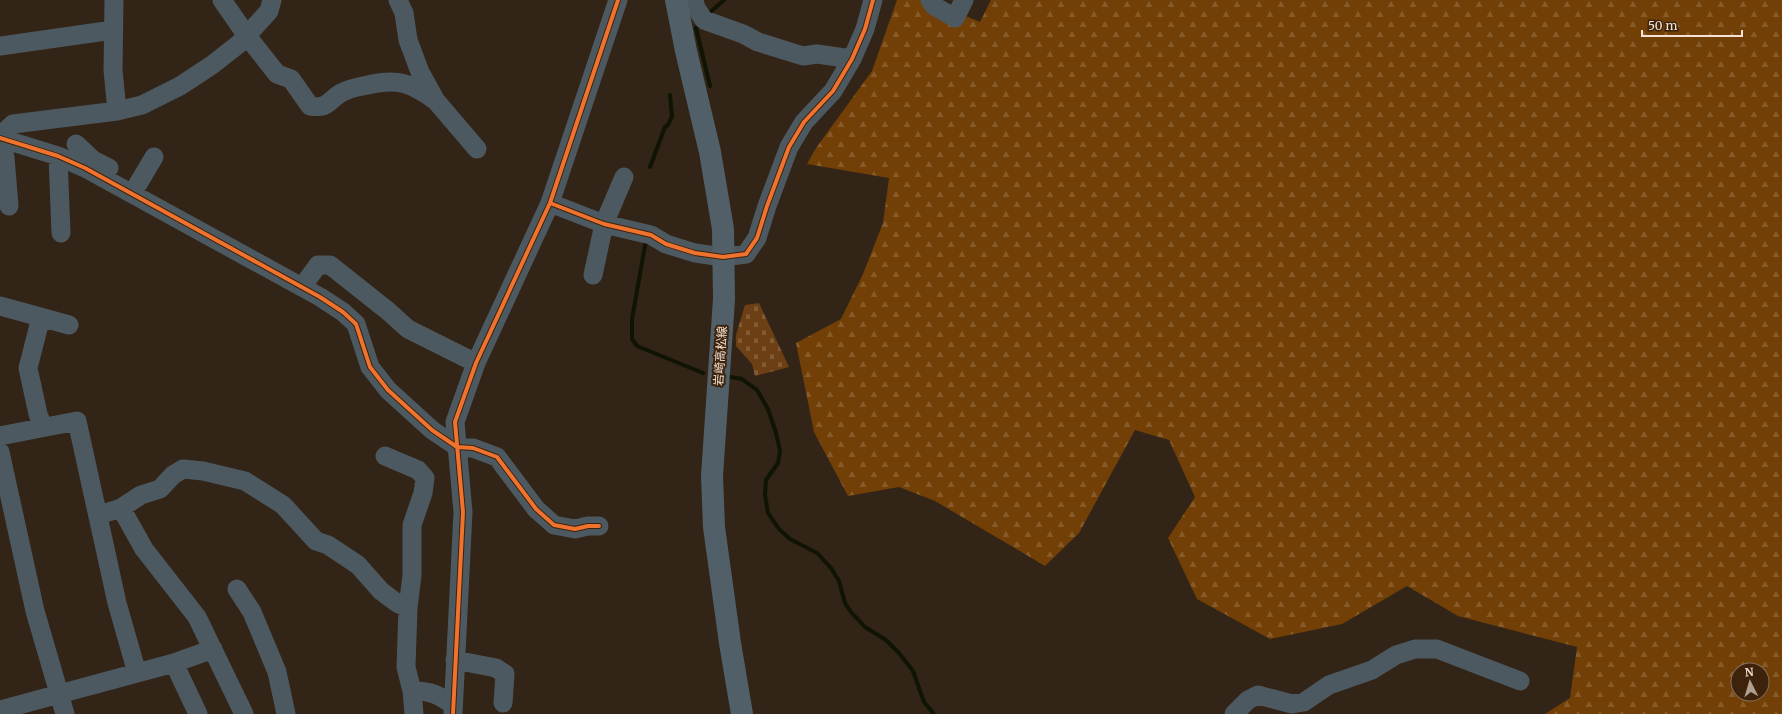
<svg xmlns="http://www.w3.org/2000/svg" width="1782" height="714" font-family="Merriweather,'Noto Sans JP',serif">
	<defs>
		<pattern id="forest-firs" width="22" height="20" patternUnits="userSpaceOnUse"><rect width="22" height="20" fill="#724006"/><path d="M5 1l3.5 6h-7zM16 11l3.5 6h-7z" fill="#875b29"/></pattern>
		<pattern id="cemetery-stones" width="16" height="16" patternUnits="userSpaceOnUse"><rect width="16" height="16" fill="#6c4014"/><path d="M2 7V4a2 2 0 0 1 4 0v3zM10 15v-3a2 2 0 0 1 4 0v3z" fill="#825b35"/></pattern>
	</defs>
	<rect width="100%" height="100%" fill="#322416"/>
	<path fill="url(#forest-firs)" fill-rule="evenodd" d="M897,0H927L980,22L991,0H1782V714H1545L1570,698L1577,647L1458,616L1407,586L1342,624L1270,639L1197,599L1168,538L1195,497L1169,440L1135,430L1079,533L1045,566L935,501L899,487L848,496L814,432L796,343L841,319L863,274L883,223L889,178L807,164L816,148L872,71ZM1738,670H1762V694H1738Z"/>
	<path fill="url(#cemetery-stones)" d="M759,303L789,367L755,376L752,364L736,346V335L745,305Z"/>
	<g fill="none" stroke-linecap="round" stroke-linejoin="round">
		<path stroke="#101402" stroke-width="4" d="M707,15L724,0
			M702,23L696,28L710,86
			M650,167L665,127L668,125L672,116L670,95
			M646,240L632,319V339L637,346L703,373
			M730,377L742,379L757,390L768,409L776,433L780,451L778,463L766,480L765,495L768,513L779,529L790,539L817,553L831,568L839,581L845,603L851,612L865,627L886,640L899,653L913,671L924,702L934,714"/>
		<path stroke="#4d5960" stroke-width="19" d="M114,0L113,70L117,111
			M222,0L247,36L277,74L291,79L310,106C329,109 327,101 341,93C350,88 358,87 368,85C398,78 411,83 436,101
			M398,0L404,13L408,40L420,72L436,101L477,149
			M694,0L696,8L704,20L743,34L758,42L803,56L817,54L852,59
			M930,0L934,6L955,18L964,0
			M0,46L113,30
			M0,136L13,124L117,111L142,105L180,86L212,65L240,43L269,11L272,0
			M0,138L58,156L85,168L320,297L343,312L356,324L370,367L388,390L432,430L457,447L473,448L497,457L536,509L554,525L575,529L588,526H599
			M0,143L5,157L9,206
			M76,144L93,160L109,168
			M58,156L61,233
			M138,184L154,157
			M550,203L604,224L651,235L666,244L695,253L723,257L746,254L757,238L767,206L789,147L804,122L833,91L852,59L865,29L873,0
			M593,275L604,224L624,177
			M302,287L318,265H330L388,311L408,329L476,363
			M0,306L69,325
			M41,317L28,368L38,414L43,427
			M0,436L77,421L117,603L137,673
			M0,452L35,611L65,714
			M385,456L418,470L425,478L423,493L412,525V575L408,608L406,667L412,691L414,714
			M121,508L144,549L197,617L244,714
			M99,515L121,508L141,495L160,489L173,475L183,469L203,471L245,481L283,505L316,541L328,545L358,565L381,591L397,603L408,608
			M237,589L252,612L277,672L286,714
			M455,660L496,668L505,674L503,703
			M174,663L198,714
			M412,691C429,690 439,695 453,705
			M0,710L174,663L213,649
			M453,714L463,512L455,422L476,363L550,203L618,0
			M1234,714L1248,700L1258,695L1292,704L1304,702L1329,685L1372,670L1396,655L1415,649H1437L1520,681"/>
		<path stroke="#516068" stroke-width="22" d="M676,0L686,51L710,152L723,229L724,299L712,476L714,527L730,643L742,714"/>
		<g stroke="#3d230b" stroke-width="6">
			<path id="cycleway" d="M0,138L58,156L85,168L320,297L343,312L356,324L370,367L388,390L432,430L457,447L473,448L497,457L536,509L554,525L575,529L588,526H599
				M550,203L604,224L651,235L666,244L695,253L723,257L746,254L757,238L767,206L789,147L804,122L833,91L852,59L865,29L873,0
				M453,714L463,512L455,422L476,363L550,203L618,0"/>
		</g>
		<use href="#cycleway" stroke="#ef722f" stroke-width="4"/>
	</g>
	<g text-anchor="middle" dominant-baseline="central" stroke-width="4" stroke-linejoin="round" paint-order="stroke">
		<g font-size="12" fill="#f4e2d5" stroke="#3d230b">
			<text transform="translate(720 356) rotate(-86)">岩崎高松線</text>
		</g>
	</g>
	<g transform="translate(1750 682) rotate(355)"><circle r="19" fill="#3d230b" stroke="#866f5c"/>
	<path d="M0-3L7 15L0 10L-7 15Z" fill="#b0a092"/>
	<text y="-6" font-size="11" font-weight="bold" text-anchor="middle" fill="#f4e2d5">N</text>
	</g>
	<path d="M1642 30v6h100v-6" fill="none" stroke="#f4e2d5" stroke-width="2"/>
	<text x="1648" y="30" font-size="12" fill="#f4e2d5" stroke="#3d230b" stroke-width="3" paint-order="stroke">50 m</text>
</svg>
